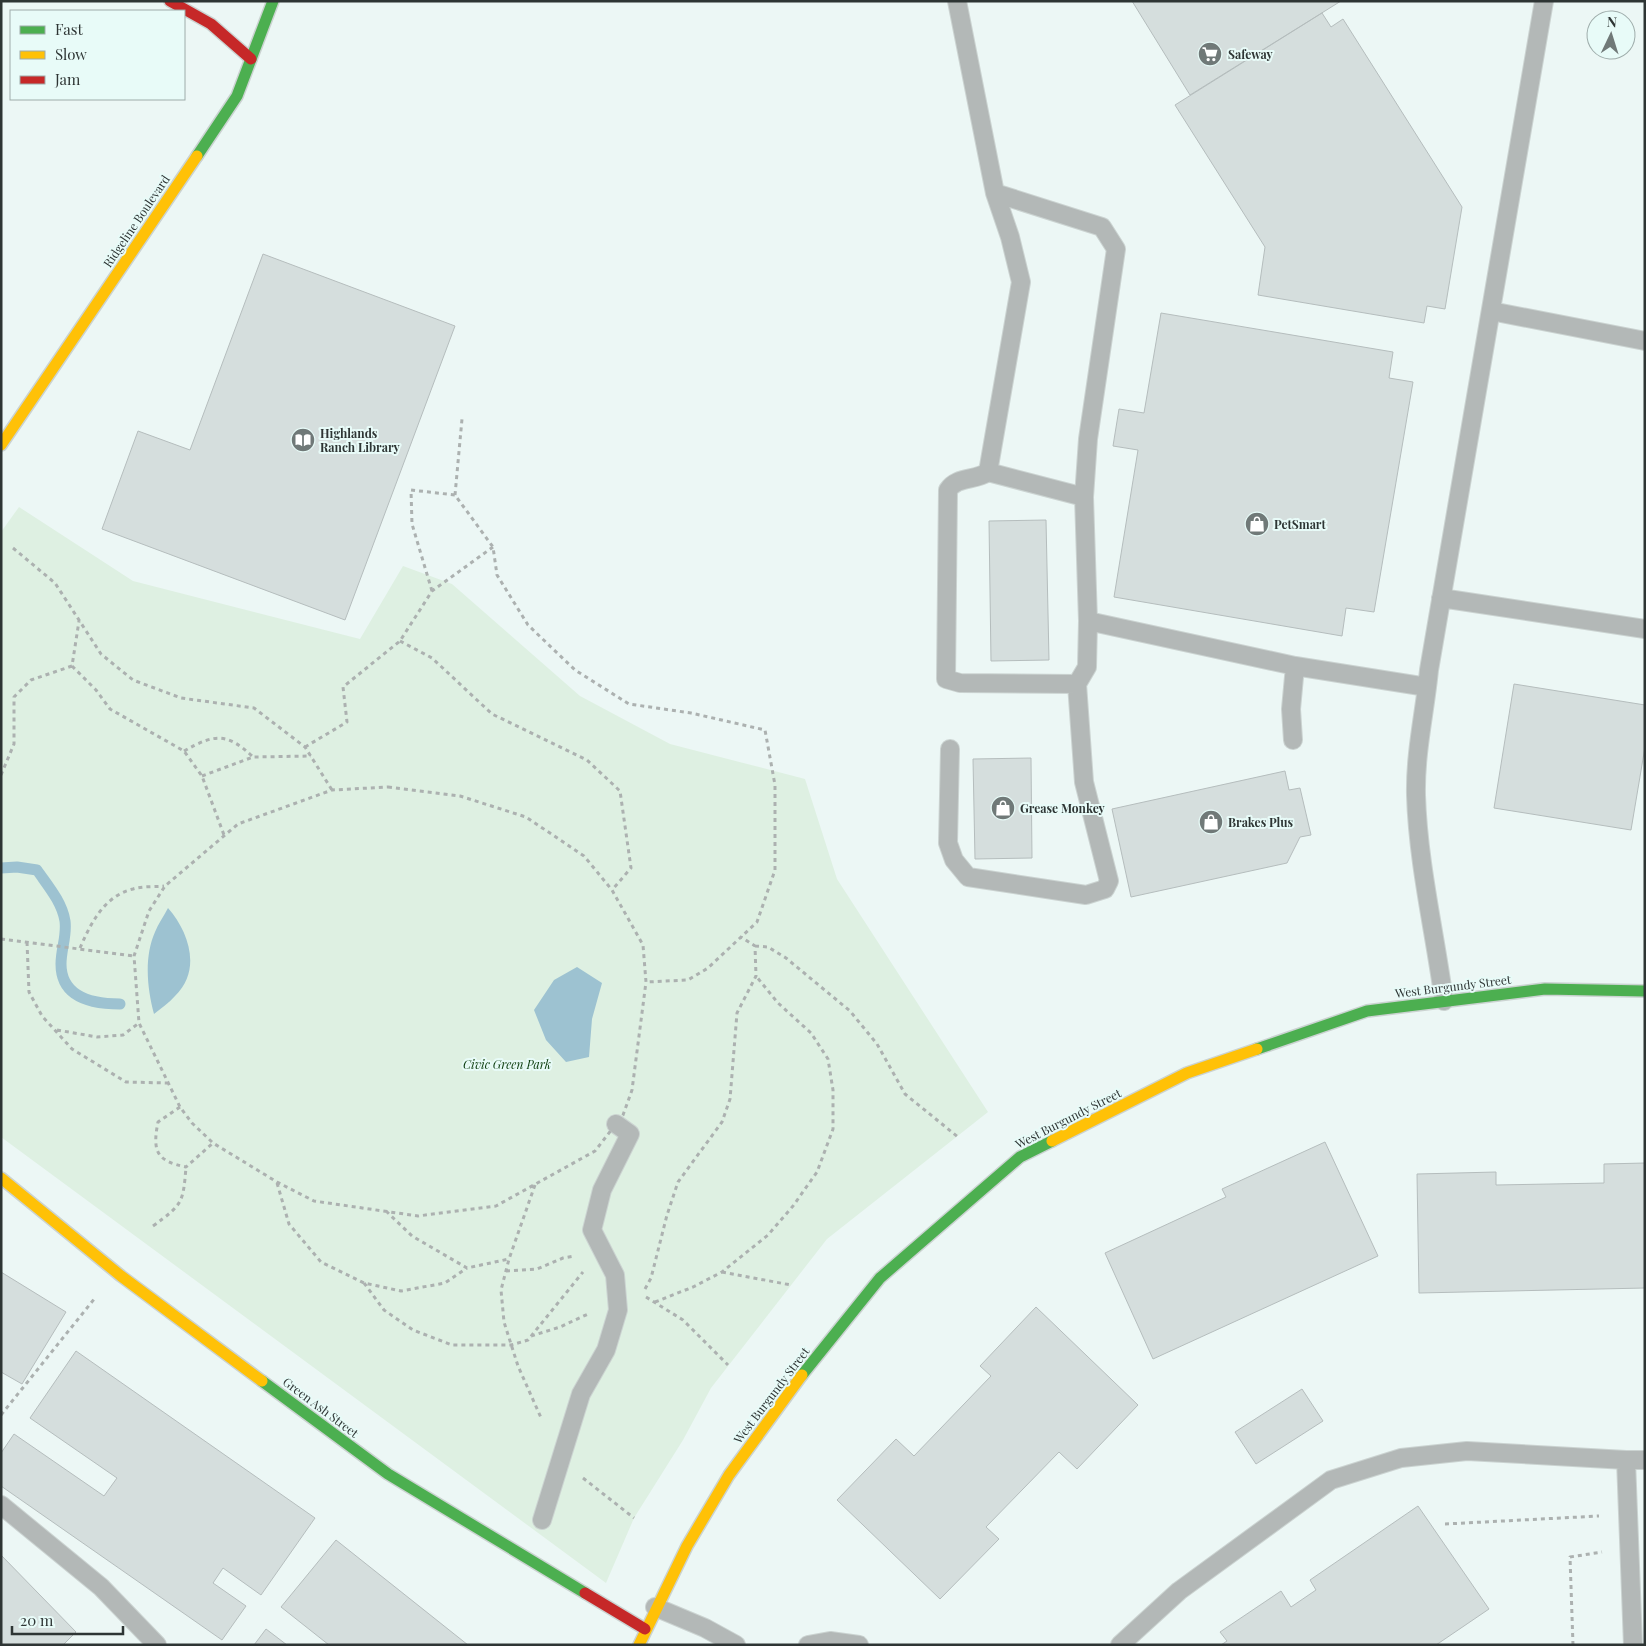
<svg xmlns="http://www.w3.org/2000/svg" width="1646" height="1646" font-family="'Playfair Display',serif">
	<rect width="100%" height="100%" fill="#ecf7f5"/>
	<path fill="#def0e2" d="M19,507L133,581L360,639L403,566L452,584L580,696L670,744L805,779L837,879L988,1112L827,1239L711,1388L683,1440L634,1518L606,1583L1,1137V532Z"/>
	<path fill="#9dc2d1" d="M168,908C189,932 202,970 175,996C169,1003 161,1008 154,1014C147,988 144,957 155,932C158,924 164,916 168,908Z
		M577,967L602,983L592,1019L589,1057L566,1062L546,1040L534,1010L554,980Z"/>
	<g fill="none" stroke-linecap="round" stroke-linejoin="round">
		<path stroke="#9dc2d1" stroke-width="11" d="M1,868L17,867L37,870C48,886 62,902 65,921C67,936 61,949 61,964C61,998 93,1004 120,1004"/>
	</g>
	<path fill="#d5dedd" stroke="#b5bdbd" d="M1132,1H1341L1190,95Z
		M1322,13L1331,27L1343,19L1462,207L1445,309L1427,306L1424,323L1258,295L1265,247L1175,105Z
		M263,254L455,326L345,620L102,529L138,431L190,450Z
		M1161,313L1393,352L1389,378L1413,382L1374,612L1346,608L1342,636L1114,597L1138,450L1113,446L1119,409L1144,413Z
		M1046,520L1049,660L991,661L989,521Z
		M1514,684L1645,705V747L1631,830L1494,808Z
		M1031,758L1032,858L975,859L973,759Z
		M1285,771L1289,790L1300,788L1311,835L1300,837L1287,863L1131,897L1112,809Z
		M1325,1142L1378,1256L1153,1359L1105,1253L1226,1197L1222,1189Z
		M1645,1163V1288L1419,1293L1417,1174L1496,1172V1185L1604,1183V1164Z
		M1,1272L66,1312L22,1384L1,1372Z
		M1036,1307L1138,1405L1077,1469L1059,1452L986,1527L999,1539L940,1599L837,1500L896,1439L914,1456L991,1376L980,1366Z
		M76,1351L315,1518L261,1595L223,1568L213,1583L246,1606L222,1640L1,1486V1453L14,1434L104,1496L117,1478L30,1418Z
		M1302,1389L1323,1421L1256,1464L1235,1432Z
		M1418,1506L1489,1609L1436,1645H1221L1227,1641L1220,1632L1281,1591L1291,1607L1316,1590L1310,1580Z
		M336,1540L468,1645H329L281,1607Z
		M1,1555L76,1632L63,1645H1Z
		M266,1629L287,1645H254Z"/>
	<g fill="none" stroke-linecap="round" stroke-linejoin="round">
		<g stroke="#cbd3d1" stroke-width="20">
			<path id="lane" d="M957,1L995,193L1010,237L1021,282L988,472C975,481 957,476 948,490L946,679L960,683L1077,684L1087,667L1088,621L1295,666L1427,687
				M995,193L1102,227L1116,249L1088,439L1084,497L1088,621
				M1491,311L1645,341
				M988,472L1084,497
				M1441,598L1645,629
				M1293,740L1291,709L1295,666
				M950,749L948,843L954,860L968,877L1086,895L1105,889L1109,881L1084,782L1077,684
				M1444,1001C1435,933 1418,864 1416,795C1415,753 1425,711 1429,670L1544,1
				M1,1505L101,1587L157,1645
				M542,1520L581,1394L606,1350L618,1310L615,1275L592,1230L602,1190L630,1134L616,1124
				M655,1607L705,1628L736,1645
				M808,1645L830,1641L859,1645
				M1120,1645L1179,1591L1331,1480L1401,1458L1467,1451L1626,1460
				M1633,1645L1626,1460H1645"/>
		</g>
		<g stroke="#cbd3d1" stroke-width="14">
			<path id="fast" d="M197,156L237,96L273,1
				M1257,1049L1367,1011L1545,989L1645,991
				M802,1375L880,1278L1020,1157L1052,1141
				M262,1381L388,1474L585,1593"/>
		</g>
		<g stroke="#cbd3d1" stroke-width="14">
			<path id="slow" d="M1,445L197,156
				M1052,1141L1187,1073L1257,1049
				M1,1178L121,1276L262,1381
				M639,1645L687,1546L729,1475L802,1375"/>
		</g>
		<g stroke="#cbd3d1" stroke-width="14">
			<path id="jam" d="M170,1L211,24L251,59
				M585,1593L645,1629"/>
		</g>
		<path stroke="#acb1b0" stroke-width="3" stroke-dasharray="4 4" stroke-linecap="butt" d="M455,495L462,419
			M13,548L55,583L101,654L133,680L181,698L254,708L305,747L332,790
			M432,591L412,524L411,490L455,495L493,547L497,575L528,625L575,670L629,704L691,713L765,730L775,785V870L757,922L708,968L688,980L646,982
			M400,641L432,658L492,714L587,760L620,791L631,868L612,890
			M72,666L96,690L110,709L184,751L202,776L224,835
			M305,747L347,722L343,687L400,641L432,591L493,547
			M184,751C214,734 227,732 253,757
			M1,775L14,744V697L31,680L72,666L79,621
			M202,776L253,757L311,756
			M388,787L460,796L526,817L584,856L612,890L643,945L646,982L632,1090L623,1115L595,1151L496,1206L418,1216L314,1201L277,1182L213,1143L192,1123L180,1107L139,1023L134,956L149,911L165,886L238,824L332,790Z
			M1,939L134,956
			M27,942L29,992L42,1016L72,1049L126,1082L168,1083
			M755,946L768,947L786,958L850,1011L877,1044L905,1094L958,1137
			M80,948C91,923 104,896 133,889C142,886 154,887 164,886
			M57,1030L97,1037L123,1035L139,1023
			M180,1107L158,1122C152,1152 157,1161 186,1167L213,1143
			M277,1183L289,1224L321,1262L364,1283L401,1291L445,1283L467,1268
			M535,1185L509,1259L501,1290L504,1322L518,1366L542,1420
			M386,1211L412,1236L467,1268L509,1259
			M153,1226C183,1204 183,1203 186,1167
			M506,1271L537,1269L563,1258L574,1256
			M722,1272L791,1285
			M364,1283L384,1310L413,1330L452,1345H511L528,1340L583,1272
			M645,1289L651,1278L667,1215L678,1182L722,1122L730,1099L737,1013L756,976L755,946L741,937
			M646,1297L683,1320L728,1365
			M655,1302L693,1287L722,1272L768,1235L793,1206L817,1172L833,1129V1090L828,1059L811,1033L778,1003L756,976
			M531,1336L560,1327L588,1314
			M1,1415L95,1298
			M583,1478L634,1518
			M1445,1524L1599,1516
			M1573,1645L1570,1557L1602,1552"/>
		<use href="#lane" stroke="#b3b8b7" stroke-width="18"/>
		<use href="#fast" stroke="#4caf50" stroke-width="11"/>
		<use href="#slow" stroke="#ffc107" stroke-width="11"/>
		<use href="#jam" stroke="#c62828" stroke-width="11"/>
	</g>
	<defs>
		<g id="supermarket-disc" transform="scale(1.25)"><circle r="9.5" fill="#707978" stroke="#e8fbf8"/><path d="M-6-5.5h2.5l.6 2H6L4.5 2H-2.5L-4.4-4H-6ZM-1.5 3.2a1.3 1.3 0 1 0 .1 0ZM3 3.2a1.3 1.3 0 1 0 .1 0Z" fill="#fff"/></g>
		<g id="library-disc" transform="scale(1.25)"><circle r="9.5" fill="#707978" stroke="#e8fbf8"/><path d="M-6-4Q-3-5.5-.7-3.5V5Q-3 3-6 4ZM6-4Q3-5.5 .7-3.5V5Q3 3 6 4Z" fill="#fff"/></g>
		<g id="shop-disc" transform="scale(1.25)"><circle r="9.5" fill="#707978" stroke="#e8fbf8"/><path d="M-5-2.5h2.3a2.7 3.5 0 0 1 5.4 0H5L5.5 6h-11ZM-1.5-2.5h3a1.5 2.3 0 0 0-3 0Z" fill="#fff"/></g>
	</defs>
	<g fill-rule="evenodd">
		<use href="#supermarket-disc" x="1210" y="54"/>
		<use href="#library-disc" x="303" y="440"/>
		<use href="#shop-disc" x="1257" y="524"/>
		<use href="#shop-disc" x="1003" y="808"/>
		<use href="#shop-disc" x="1211" y="822"/>
	</g>
	<g text-anchor="middle" dominant-baseline="central" stroke-width="4" stroke-linejoin="round" paint-order="stroke">
		<g font-size="12" font-weight="bold" fill="#2e3534" stroke="#e8fbf8" text-anchor="start">
			<text x="1228" y="54">Safeway</text>
			<text x="320" y="433">Highlands<tspan x="320" dy="14">Ranch Library</tspan></text>
			<text x="1274" y="524">PetSmart</text>
			<text x="1020" y="808">Grease Monkey</text>
			<text x="1228" y="822">Brakes Plus</text>
		</g>
		<g font-size="12" fill="#2e3534" stroke="#e8fbf8">
			<text transform="translate(136 221) rotate(-56)">Ridgeline Boulevard</text>
			<text transform="translate(1453 986) rotate(-7)">West Burgundy Street</text>
			<text transform="translate(1068 1118) rotate(-27)">West Burgundy Street</text>
			<text transform="translate(771 1395) rotate(-53)">West Burgundy Street</text>
			<text transform="translate(321 1407) rotate(37)">Green Ash Street</text>
		</g>
		<g font-size="12" font-style="italic" fill="#0a3c0c" stroke="#e8fbf8">
			<text x="507" y="1064">Civic Green Park</text>
		</g>
	</g>
	<rect width="1646" height="1646" fill="none" stroke="#2e3534" stroke-width="5"/>
	<rect x="10" y="10" width="175" height="90" fill="#e8fbf8" stroke="#9eacaa"/>
	<rect x="20" y="26" width="25" height="8" fill="#4caf50" stroke="#9eacaa"/>
	<text x="55" y="35" font-size="15" fill="#2e3534">Fast</text>
	<rect x="20" y="51" width="25" height="8" fill="#ffc107" stroke="#9eacaa"/>
	<text x="55" y="60" font-size="15" fill="#2e3534">Slow</text>
	<rect x="20" y="76" width="25" height="8" fill="#c62828" stroke="#9eacaa"/>
	<text x="55" y="85" font-size="15" fill="#2e3534">Jam</text>
	<g transform="translate(1611 35) rotate(4)"><circle r="24" fill="#e8fbf8" stroke="#9eacaa"/>
	<path d="M0-4L9 19L0 12L-9 19Z" fill="#707978"/>
	<text y="-8" font-size="14" font-weight="bold" text-anchor="middle" fill="#2e3534">N</text>
	</g>
	<path d="M12 1626v8h111v-8" fill="none" stroke="#2e3534" stroke-width="2.5"/>
	<text x="20" y="1626" font-size="15" fill="#2e3534" stroke="#e8fbf8" stroke-width="4" paint-order="stroke">20 m</text>
</svg>
